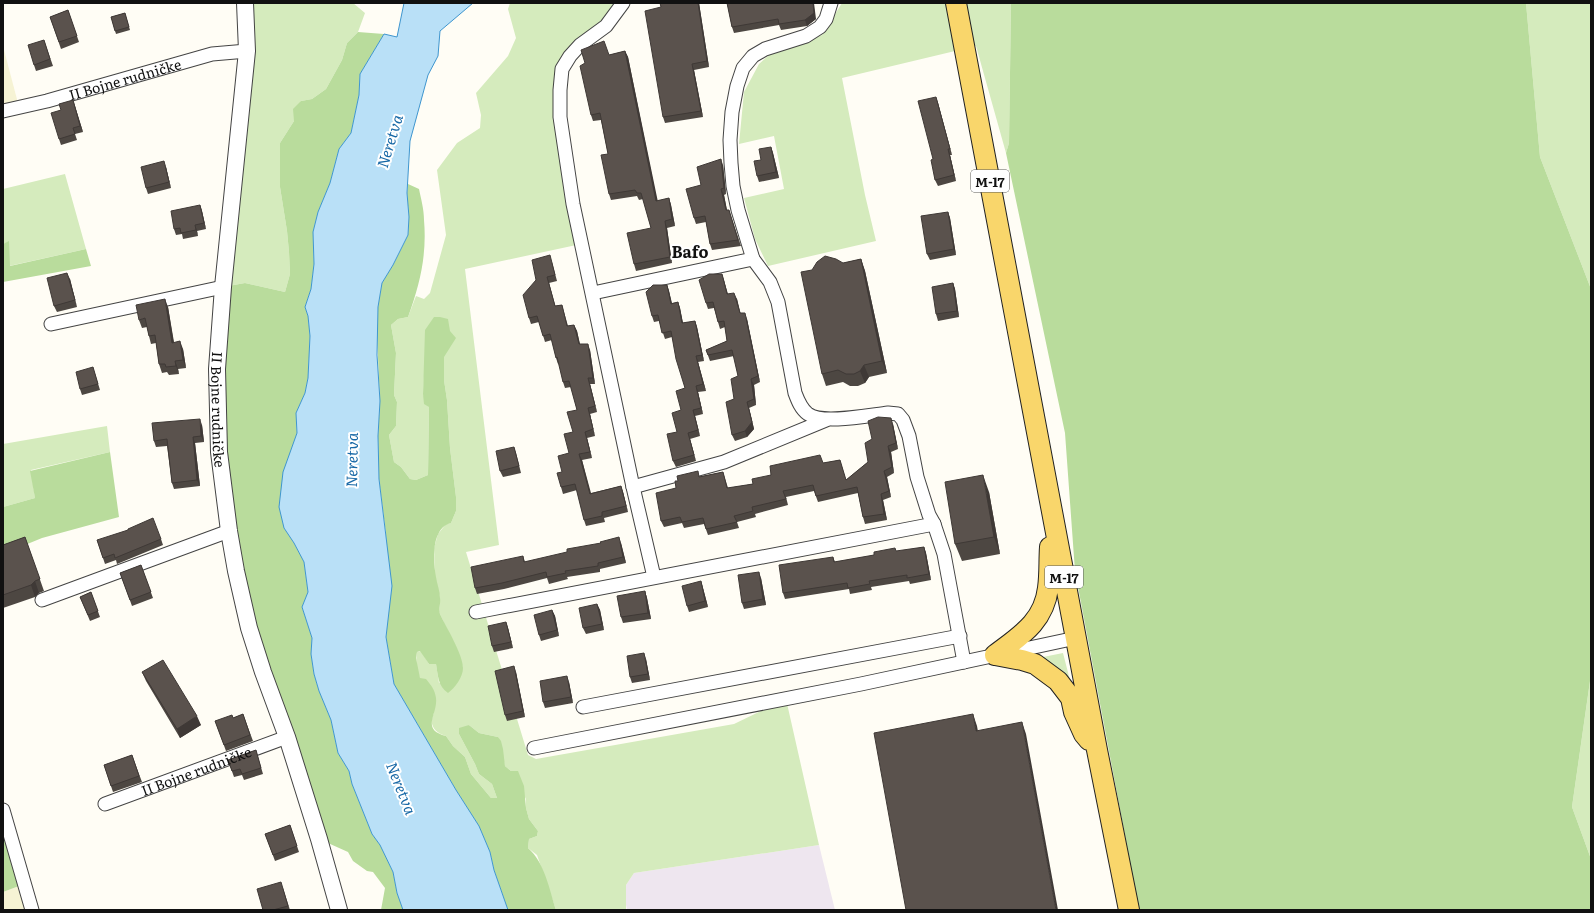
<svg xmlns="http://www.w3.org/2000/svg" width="1594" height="913" font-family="Literata,serif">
	<rect width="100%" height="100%" fill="#fffdf5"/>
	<path fill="#eee6ef" d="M819,845L835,910H627L625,899L626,885L634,873Z"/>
	<path fill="#f6f3d4" d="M3,46L19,107L3,111Z
		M19,886L27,910H3V892Z"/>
	<path fill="#d5ebbd" d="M245,3H353L365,13L358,32L347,43L342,60L326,89L312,99L301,101L294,121L280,143V187L287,231L289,252L290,274L285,292L245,283L223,287Z
		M510,3H623L570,56L560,90L581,244L465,269L499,545L466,552L528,755L536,759L734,724L786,699L819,845L634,873L626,885V910H556L544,875L537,855L528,848L529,839L537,836L538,831L529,819L526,808V799L511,771L505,766L498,737L479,733L469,725L459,734L475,764L479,774L492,784L497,798H491L471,774L465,757L453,746L446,736C435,733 428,725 434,713C427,696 413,670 417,652L421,651L429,664H436L439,683L463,668L457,649L439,612L440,598L435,576L434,548L438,534L446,524L451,523L456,511V497L450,448L447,400L444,380V357L424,376L423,394L429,407L428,475L416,480L410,479L401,467L394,462L389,435L396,426L397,402L394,395L396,353L391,325L398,319L408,317L416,296L424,299L430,293L446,235L437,170L457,143L480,128L481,115L476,93L508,56L516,38L508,9Z
		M842,3H1011L1009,143L1006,153L976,46L842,78L865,195L876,241L768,266L755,239L744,198L784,189L774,136L739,144L744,92L759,64L776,49L804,42L822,35Z
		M1526,3H1591V289L1540,157Z
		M65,174L86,249L9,266V242L3,244V189Z
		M107,426L110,452L31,470L35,498L3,507V444Z
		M1063,653L1071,684L1038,658Z
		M1591,674V859L1572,807Z"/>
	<path fill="#b9dc9c" d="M1011,3H1526L1540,157L1591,289V674L1572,807L1591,859V910H1139L1075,571L1065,433L1006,153L1009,143Z
		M358,32L384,34L360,74L359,95L351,133L339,149L330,183L318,212L313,232L314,264L311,289L305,307L308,316L310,336L308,378L305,393L296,413L297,433L292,448L284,528L294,543L304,562L308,592L302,607L312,638L311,654L314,674L319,691L331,720L338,753L349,771L352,784L372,834L380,845L393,872L397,893L403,910H381L385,888L373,872L367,871L353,861L348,852L319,839L263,672L219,452L223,287L245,283L285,292L290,274L289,252L287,231L280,187V143L294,121L293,109L301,101L312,99L326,89L342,60L347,43Z
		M408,184L419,189C421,199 424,209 424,220C427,255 420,284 408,317L398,319L391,325L396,353L394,395L397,402L396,426L389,435L394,462L401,467L410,479L416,480L428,475L429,407L424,404L423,394L425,330L434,317H440L448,319L450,331L456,338L444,357V380L447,400L450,448L456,497V511L451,523C431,528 433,561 436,577C437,584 440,591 440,598C441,604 438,609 440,614C446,627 463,654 463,668C463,677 455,688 448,693C438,686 438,676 436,664H429L420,651L417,652L416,658L420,678L426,679C431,685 435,690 436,698C438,715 420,729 446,736L453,746L465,757L471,774L491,798H497L492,784L479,774L475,764L459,734V728L469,725L479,733L498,737L501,741L503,749L505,766L511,771H518L524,786L526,808L529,819L538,831L537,836L529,839L528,848C545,863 549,889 556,910H508L494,870L490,852L479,826L456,790L394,684L386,637L388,616L386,534L379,479L378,436L380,401L377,336L378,307L382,283L393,265L408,235L409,217L407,193Z
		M9,241L10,266L86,249L91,266L3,282V244Z
		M110,452L119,517L42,538L3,554V507L35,498L30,471Z
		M3,826L19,886L3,892Z"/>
	<path fill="#b9e0f7" stroke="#3f96cf" d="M404,3H473L440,31L438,56L428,75L410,141L407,193L409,217L408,235L393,265L382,283L378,307L377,355L380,401L378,436L379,479L392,586L386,637L394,684L456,790L479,826L490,852L494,870L508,910H403L397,893L393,872L380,845L372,834L352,784L349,771L338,753L331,720L319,691L314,674L311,654L312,638L302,607L308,592L304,562L294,543L284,528L279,507L283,472L297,433L296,413L305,393L308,378L310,336L308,316L305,307L311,289L314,264L313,232L318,212L330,183L339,149L351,133L359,95L360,74L384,34L397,37Z"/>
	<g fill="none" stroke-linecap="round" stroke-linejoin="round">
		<g stroke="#444" stroke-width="15">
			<g id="minor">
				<path d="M623,3L606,26L580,45L570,56L562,69L560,90V117L573,204L633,487L654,577"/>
				<path d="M831,3L826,19L820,27L806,36L765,49L753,56L743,68L737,86L732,112L730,140L731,163L733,186L738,210L753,259L770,282L778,302L795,393C798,401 801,409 808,414C822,425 870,415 888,413L898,414L903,420L909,436L917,477L929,515L934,524L944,554L964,662"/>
				<path id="s1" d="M3,111L47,101L212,54L247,51"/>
				<path d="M593,293L753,259"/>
				<path d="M51,324L223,287"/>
				<path d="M633,487L724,462L826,420"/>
				<path d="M42,600L229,531"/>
				<path d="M476,612L934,524"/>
				<path d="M583,707L960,636"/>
				<path d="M534,748L861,684L1076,638"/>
				<path id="s2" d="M105,804L287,737"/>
				<path d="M3,810L32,910"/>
			</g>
		</g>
		<g stroke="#444" stroke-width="18">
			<g id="tertiary">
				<path id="s3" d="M245,3L247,51L223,287L217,369L219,452L229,531L236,571L249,628L263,672L287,737L319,839L339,910"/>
			</g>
		</g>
		<g stroke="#222" stroke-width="22">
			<path id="primary" d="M956,3L1097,750L1129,910
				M995,655C1020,636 1044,622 1048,588C1050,574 1049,561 1050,547
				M995,655L1022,660L1035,664L1058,681L1071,698L1074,712L1084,734L1089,740"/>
		</g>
		<use href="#minor" stroke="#fff" stroke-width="13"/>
		<use href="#tertiary" stroke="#fff" stroke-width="16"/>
		<use href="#primary" stroke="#f9d66b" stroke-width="20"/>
	</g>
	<path fill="#4d4742" d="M699,3L709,67L694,70L703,117L665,123L663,117L661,7Z
		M727,3L816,19L807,26L781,30L779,25L734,33L732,27Z
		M68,10L79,42L61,49L50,17Z
		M125,13L130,30L116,34L111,17Z
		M44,40L53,66L36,71L34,65Z
		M625,51L628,57L657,201L669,198L671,205L675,226L667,228L672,263L636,271L634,264L651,228L643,199L639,200L637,196L611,200L609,194L608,154L601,120L593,121L591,115L609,55Z
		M936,97L938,103L952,155H950L956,181L938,186L935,180L933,159Z
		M73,100L83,132L75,134L77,140L61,145L59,139L61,110Z
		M771,147L773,153L779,178L759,182L757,176L761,160Z
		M723,165L726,194L724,195L727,210H729L741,246L712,250L710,244L706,222L696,224L694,218L701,185Z
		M166,167L171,188L148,194L146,188Z
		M200,205L202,211L206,229L197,231L198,236L183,239L182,234L176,235L174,229Z
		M948,212L950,218L956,255L930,260L927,254Z
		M861,259L865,271L887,373L869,377L865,383L858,386H850L843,382L826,386L822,374L843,263Z
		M552,262L557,281L549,283L555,306L562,305L568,326L574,325L577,331L580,344L590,350L595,384H590L597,412L590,414L595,436L587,438L592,458L582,460L591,493L621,486L623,492L628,512L604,518L605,522L586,526L584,520L577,490L563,494L561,487L562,472L569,453L577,410L571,387L565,388L563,382L559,363L558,364L556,358L552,340L545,342L539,322L531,324L529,318Z
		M722,274L728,294L737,299L740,313L747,319L760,382L754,385L756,405L749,408L754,429L747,437L735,441L732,435L734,399L738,376L734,356L710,361L706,350L727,341L725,327L720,329L714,308L708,309L706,303Z
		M70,279L77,307L57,312L54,306Z
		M953,283L955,289L959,317L938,321L936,314Z
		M667,285L669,291L672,303L678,302L680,308L683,323L695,321L697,327L704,361L698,362L706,391L698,392L703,414L695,416L700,436L690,439L696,461L676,467L673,461L681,410L685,388L672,337L665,339L659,321L654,322L652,316Z
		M168,307L174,342L183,349L186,368L178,369L179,374L169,375L167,372L162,373L159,364L156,343L151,344L149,336L147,327L142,328L139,320Z
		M93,367L100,390L82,395L80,389Z
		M893,424L898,449L891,452L894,473L887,477L891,497L883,500L887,520L865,524L863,517L858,493L818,502L814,491L786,497L788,505L755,514L756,517L737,522L739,528L708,535L704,524L684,528L682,523L664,527L661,521L676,488L678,481L723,472L728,488L753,484L771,475L823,463L840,460L846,480L868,462L872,439Z
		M202,425L204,442L195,443L200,486L174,489L172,483L167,446L156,447L154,441Z
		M514,447L516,453L521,473L503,477L500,471Z
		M989,492L1000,554L962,561L955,544Z
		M25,537L44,591L39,593L35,597L3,608V545Z
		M161,539L163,545L117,564L116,560L105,564L97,540Z
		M621,543L626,563L600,569V572L567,577L568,579L549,584L547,578L504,589L477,594L475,588L523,556L525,562Z
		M924,547L926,553L931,580L910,584L909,581L871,587L872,590L850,594L849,589L785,599L783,593L833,557L835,562Z
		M141,565L153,598L132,606L120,573Z
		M761,578L766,605L744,609L742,603Z
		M701,581L703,588L708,607L689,612L687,606Z
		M645,591L647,598L651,619L623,623L621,617Z
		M91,592L100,617L90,621L80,597Z
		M597,604L600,610L604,630L586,634L583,628Z
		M552,610L555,616L559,636L541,641L539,635Z
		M506,622L508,628L513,648L494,652L492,646Z
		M646,659L650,680L632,683L630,677Z
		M142,672L201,725L180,738L146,681Z
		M516,672L525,717L507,721L505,715Z
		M569,682L573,703L545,708L543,702Z
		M243,714L253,741L226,751L215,721L233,718Z
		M256,750L263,774L244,780L242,775L234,777L228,760Z
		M132,755L142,782L113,792L104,765Z
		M290,825L299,852L275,861L265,834Z
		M283,888L290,910H263Z"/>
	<path fill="#3f3936" d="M698,3H699L709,67L707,61Z
		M813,3H814L816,19L807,26L805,20Z
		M625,51L628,57L659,207L656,201Z
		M692,64L694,70L703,117L701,111Z
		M936,97L938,103L952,155L950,149Z
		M73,100L75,106L83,132L80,126Z
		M771,147L773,153L779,178L776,172Z
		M948,149L950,155L956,181L954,175Z
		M721,159L723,165L726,194L724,188Z
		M164,161L166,167L171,188L169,182Z
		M721,189L724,195L728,216L726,210Z
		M669,198L671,205L675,226L672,219Z
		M200,205L202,211L206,229L204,223Z
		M948,212L950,218L956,255L954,249Z
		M665,221L667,228L672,263L670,257Z
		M195,225L197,231L198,236L196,230Z
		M861,259L865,271L887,373L882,361Z
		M67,273L70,279L77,307L75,300Z
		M722,274L724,280L729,300L727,294Z
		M547,277L549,283L557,312L555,306Z
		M953,283L955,289L959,317L957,311Z
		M667,285L669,291L673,310L671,304Z
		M734,293L737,299L742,319L740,313Z
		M165,299L168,307L175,351L172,343Z
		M678,302L680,308L684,329L682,323Z
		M745,313L747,319L760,382L758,376Z
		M695,321L697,327L704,361L702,355Z
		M574,325L577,331L581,350L579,344Z
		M180,341L183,349L186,368L183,360Z
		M588,344L590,350L595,384L593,378Z
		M696,356L698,362L706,391L703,384Z
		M175,361L178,369L179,374L176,366Z
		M864,365L869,377L865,383L860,371Z
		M588,378L590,384L597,412L595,406Z
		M751,379L754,385L756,405L754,399Z
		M696,386L698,392L703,414L701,408Z
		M747,402L749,408L754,429L747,437L745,431Z
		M588,408L590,414L595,436L593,429Z
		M693,410L695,416L700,436L698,430Z
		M891,418L893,424L898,449L896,443Z
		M200,419L202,425L204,442L201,436Z
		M585,432L587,438L592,458L590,452Z
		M688,433L690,439L696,461L694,455Z
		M193,437L195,443L200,486L197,480Z
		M888,446L891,452L894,473L892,467Z
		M579,454L582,460L592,500L590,494Z
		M884,471L887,477L891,497L889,491Z
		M983,475L989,492L1000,554L994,537Z
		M621,486L623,492L628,512L626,506Z
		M881,494L883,500L887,520L884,514Z
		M619,537L621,543L626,563L623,557Z
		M924,547L926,553L931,580L929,574Z
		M759,572L761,578L766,605L763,599Z
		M35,581L39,593L35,597L31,585Z
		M701,581L703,588L708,607L705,601Z
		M645,591L647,598L651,619L648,613Z
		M597,604L600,610L604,630L602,624Z
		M552,610L555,616L559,636L557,630Z
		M506,622L508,628L513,648L511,642Z
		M644,653L646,659L650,680L648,674Z
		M514,666L516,672L525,717L523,711Z
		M567,676L569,682L573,703L571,697Z
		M973,714L977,726L980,743L976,731Z
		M197,716L201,725L180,738L177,729Z
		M1022,722L1026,734L1058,910H1056Z"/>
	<path fill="#5a524d" stroke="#3f3936" d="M660,3H698L707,61L692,64L701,111L663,117L645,11L661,7Z
		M727,3H813L814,13L805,20L779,24L778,19L732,27Z
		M68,10L77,36L59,42L50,17Z
		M125,13L129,27L115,31L111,17Z
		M44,40L50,59L34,65L28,45Z
		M604,41L609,55L625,51L656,201L669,198L672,219L665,221L670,257L634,264L627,233L651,228L641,193H637L635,190L609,194L601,155L608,154L600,113L591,115L580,66L585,63L581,50Z
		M936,97L950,149H948L954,175L935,180L931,160L933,159L918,101Z
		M73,100L80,126L73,128L75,134L59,139L51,113L61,110L59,104Z
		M771,147L776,172L757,176L754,161L761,160L759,149Z
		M721,159L724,188L721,189L726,210H729L738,240L710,244L705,216L694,218L686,189L701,185L697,167Z
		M164,161L169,182L146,188L141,167Z
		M200,205L204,223L195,225L196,230L181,233L180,228L174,229L171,211Z
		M948,212L954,249L927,254L921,216Z
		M550,255L555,275L547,277L555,306L562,305L567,326L574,325L579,344H588L593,378H588L595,406L588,408L593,429L585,432L590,452L579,454L590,494L621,486L626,506L602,512V516L584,520L575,484L561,487L557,473L562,472L558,456L569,453L564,434L573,432L567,412L577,410L569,381L563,382L557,357L556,358L550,334L543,336L537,316L529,318L523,295L536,280L532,260Z
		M825,256L836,259L843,263L861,259L882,361L864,365L860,371L854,374H846L838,370L822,374L801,272L812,270L817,262Z
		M67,273L75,300L54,306L47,278Z
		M709,274H722L727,294L734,293L740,313H745L758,376L751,379L754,399L747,402L752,422L745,431L732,435L726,402L734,399L731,379L738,376L732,350L708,355L706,350L727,341L724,321L718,322L713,302L706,303L699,280Z
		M953,283L957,311L936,314L932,287Z
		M653,285H667L671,304L678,302L682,323L695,321L702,355L696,356L703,384L696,386L701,408L693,410L698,430L688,433L694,455L673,461L667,434L677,432L672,413L681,410L676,391L685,388L676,359L671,331L662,333L658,315L652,316L646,292Z
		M165,299L172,343L180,341L183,360L175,361L176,366L166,367L165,364H159L155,335L149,336L145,318L139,320L136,305Z
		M93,367L98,384L80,389L76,372Z
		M878,417L891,418L896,443L888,446L892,467L884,471L889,491L881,494L884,514L863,517L857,487L816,496L813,485L783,491L786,499L752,507L753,511L734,516L737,522L706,529L703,518L682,522L680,517L661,521L656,493L676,488L675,481H678L677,476L698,471L699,477L723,472L727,488L753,484L752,479L771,475L770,466L820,455L823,463L840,460L846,480L868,462L865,443L872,439L868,421Z
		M200,419L201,436L193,437L197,480L172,483L167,439L154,441L152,423Z
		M514,447L519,466L500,471L496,451Z
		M983,475L994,537L955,544L945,482Z
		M153,518L161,539L115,558L114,554L103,558L97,540L128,530V529Z
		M25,537L40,579L35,581L31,585L3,595V545Z
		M619,537L623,557L598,563V566L565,571L566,573L547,577L546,572L502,583L475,588L471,567L523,556L524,562L567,552V549L601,543L600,542Z
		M924,547L929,574L907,578V575L869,581L870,584L848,588L847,583L783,593L779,565L833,557L834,562L874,555V552L895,548L896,551Z
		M141,565L151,592L130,600L120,573Z
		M759,572L763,599L742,603L738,575Z
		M701,581L705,601L687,606L682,586Z
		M645,591L648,613L621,617L617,596Z
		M91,592L98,611L88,615L80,597Z
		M597,604L602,624L583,628L579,608Z
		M552,610L557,630L539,635L534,615Z
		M506,622L511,642L492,646L488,626Z
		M644,653L648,674L630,677L627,656Z
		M163,660L197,716L177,729L142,672Z
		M514,666L523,711L505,715L495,671Z
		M567,676L571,697L543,702L540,681Z
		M243,714L250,735L224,745L215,721L232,715L233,718Z
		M973,714L976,731L1022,722L1056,910H906L874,733Z
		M256,750L261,768L242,774L240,769L232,771L228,760Z
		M132,755L139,776L111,786L104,765Z
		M290,825L297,846L273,855L265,834Z
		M281,882L288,906L273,910H263L257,889Z"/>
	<g text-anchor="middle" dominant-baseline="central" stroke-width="4" stroke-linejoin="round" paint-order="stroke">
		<g fill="#fff" stroke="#585858" stroke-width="1">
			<rect x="971" y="170" width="38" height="22" rx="3"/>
			<rect x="1045" y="566" width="38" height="22" rx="3"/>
		</g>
		<g font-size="13" font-weight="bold" fill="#111">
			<text x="990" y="181">M-17</text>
			<text x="1064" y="577">M-17</text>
		</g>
		<g font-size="14" fill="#111" stroke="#fff">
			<text stroke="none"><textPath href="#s1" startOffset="126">II Bojne rudničke</textPath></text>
			<text stroke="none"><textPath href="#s3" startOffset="408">II Bojne rudničke</textPath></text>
			<text stroke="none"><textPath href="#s2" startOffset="97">II Bojne rudničke</textPath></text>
		</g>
		<g font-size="15" font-style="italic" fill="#1768a6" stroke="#fff">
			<text transform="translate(389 141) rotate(-73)">Neretva</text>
			<text transform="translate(351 460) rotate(-89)">Neretva</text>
			<text transform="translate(402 788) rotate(68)">Neretva</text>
		</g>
		<g font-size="16" font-weight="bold" fill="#111" stroke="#fff">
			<text x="690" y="251">Bafo</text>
		</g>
	</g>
	<rect width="1594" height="913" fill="none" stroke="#111111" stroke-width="8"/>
</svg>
